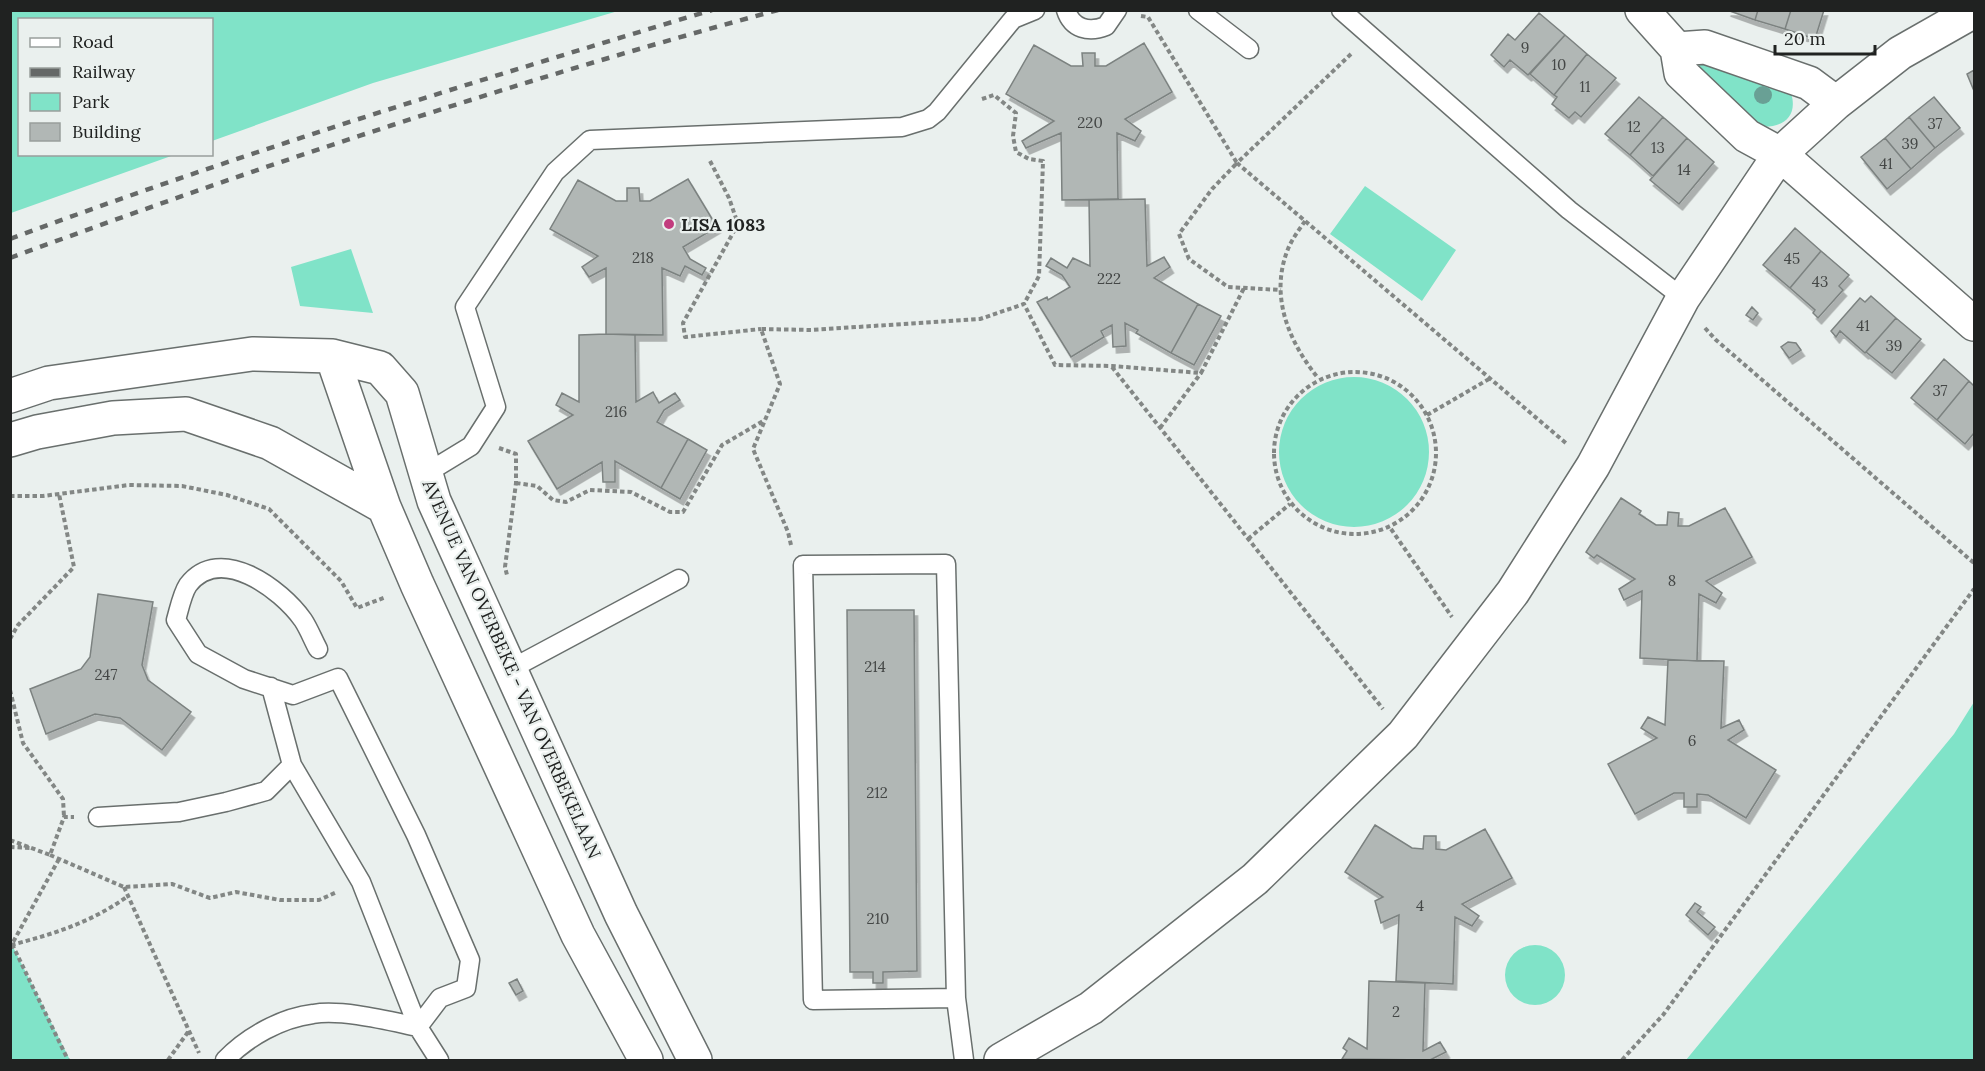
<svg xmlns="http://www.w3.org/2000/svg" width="1985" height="1071" font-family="Lora,serif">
	<defs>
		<filter id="shadow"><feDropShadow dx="3.5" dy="6" stdDeviation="0" flood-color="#0004"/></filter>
	</defs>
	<rect width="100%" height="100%" fill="#eaf0ee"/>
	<path fill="#80e3c8" d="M11,10H618V11L373,83L212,141V20H20V154L174,155L11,213Z
		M1702,62L1791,93C1799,118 1780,130 1756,126L1698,66Z
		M1365,186L1456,250L1422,301L1330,234Z
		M351,249L373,313L300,306L291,267Z
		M1279 452a75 75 0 1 1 150 0a75 75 0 1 1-150 0Z
		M1974,702V1060H1686L1954,734Z
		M10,943H11L70,1060H11Z
		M1505 975a30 30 0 1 1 60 0a30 30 0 1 1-60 0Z"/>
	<path fill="#b1b7b5" stroke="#7c8280" stroke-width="1.5" filter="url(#shadow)" d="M1727,10H1758L1755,20Z
		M1758,10H1791L1785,29L1755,20Z
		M1791,10H1824L1815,39L1785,29Z
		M1539,13L1565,35L1528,75L1510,60L1504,67L1491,55L1508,34L1515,40Z
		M1565,35L1587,54L1554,95L1530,74Z
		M1144,43L1172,92L1125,119L1141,131L1135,141L1117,133L1118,199L1062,200L1061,133L1026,148L1022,141L1054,121L1006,94L1034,45L1071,66H1083L1082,53H1095V66H1106Z
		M1587,54L1616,78L1581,117L1575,112L1569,118L1552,104L1557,97L1554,95Z
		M1974,70V91L1967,74Z
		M1639,97L1663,117L1630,155L1605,134Z
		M1934,97L1960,128L1935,148L1909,117Z
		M1663,117L1687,138L1653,176L1630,155Z
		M1909,117L1935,148L1911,169L1885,138Z
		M1687,138L1714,162L1679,204L1650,180Z
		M1885,138L1911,169L1887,189L1861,157Z
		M688,179L717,227L683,247L690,259L706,268L702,275L685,266L680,276L662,268L663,335L606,334V268L589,277L582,267L598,256L550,229L578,180L616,201H627V188H639L640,201H650Z
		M1145,199L1147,266L1164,257L1170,267L1154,278L1198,304L1171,353L1136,333L1138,330L1125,323L1126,346L1113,347L1112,325L1101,331L1104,337L1071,357L1037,302L1047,297L1048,300L1070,287L1062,275L1046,266L1051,258L1067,268L1073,258L1090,266L1089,200Z
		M1795,228L1821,251L1790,288L1763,265Z
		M1821,251L1849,275L1839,286L1843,290L1818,318L1813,313L1815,310L1790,288Z
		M1871,296L1896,318L1865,353L1840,331L1836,337L1831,331L1860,298L1865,302Z
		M1198,304L1221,316L1194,365L1171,353Z
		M1752,307L1758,313L1753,320L1746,315Z
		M1896,318L1921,339L1892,373L1866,352Z
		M606,334L635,335L636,402L653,392L659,403L675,393L680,400L664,410L657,422L688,439L661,488L615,461V482H603L602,462L557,489L528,441L573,415L556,405L562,393L579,402V335Z
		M1788,342L1796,343L1801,350L1789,358L1781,347Z
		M1944,359L1969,381L1937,420L1911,398Z
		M1969,381L1974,386V433L1965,444L1937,420Z
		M688,439L707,450L680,499L661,488Z
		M1621,498L1641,511L1639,514L1656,525H1667L1668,512L1679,513L1678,526H1689L1725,508L1752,557L1706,581L1722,593L1716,603L1699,594L1697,661L1640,658L1642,591L1624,600L1619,589L1635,579L1597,555L1594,558L1586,552Z
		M98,594L153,602L142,665L148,680L191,712L162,750L120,718L95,714L46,734L30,689L81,669L90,657Z
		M847,610H914L917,971L883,972V983H873V972H850Z
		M1668,660L1724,661L1721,728L1739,720L1744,730L1728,740L1776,770L1746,818L1708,795L1697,794V807H1684V793H1674L1635,814L1608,764L1657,738L1641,728L1648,717L1665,725Z
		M1375,825L1412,848L1423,849L1424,836H1436V849L1446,850L1485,829L1512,878L1462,904L1479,916L1472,926L1455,917L1453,984L1396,981L1399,915L1381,923L1375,901L1383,897L1345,872Z
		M1695,903L1701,907L1697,912L1715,927L1708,935L1686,915Z
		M517,979L523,991L516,995L509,983Z
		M1369,981L1425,983L1423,1051L1440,1042L1446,1052L1430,1060L1342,1059L1347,1051L1343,1048L1349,1038L1367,1049Z"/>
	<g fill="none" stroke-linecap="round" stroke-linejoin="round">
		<g stroke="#696f6d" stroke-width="21">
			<path id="lane" d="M1066,10C1072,29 1089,33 1106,26L1117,10
				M1198,10L1249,49
				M1341,10L1569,210L1683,298
				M425,474L471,446L496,407L465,307L555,172L590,140L902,127L928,119L937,112L1013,19L1035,10
				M318,649C313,640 309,629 303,620C281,589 220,543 188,585C182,594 179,610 176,620L198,654L244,679L293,695L338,678L416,835L470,960L466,988L440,998L418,1027
				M509,670L679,579
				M292,765L361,882L418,1027
				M98,817L179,812L226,802L266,791L292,765L271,687
				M956,998L813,1000L803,565L946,564L956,998L964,1060
				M225,1060C247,1037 281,1018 313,1014C342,1009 389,1021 418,1027L439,1060"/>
		</g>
		<g stroke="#696f6d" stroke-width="36">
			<path id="street" d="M1642,10L1677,49L1681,73L1747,136L1780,154L1974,324
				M1677,49L1705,47L1809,83L1836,103
				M332,356L384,507L417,584L578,935L646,1060
				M10,396L49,383L252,354L332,356L380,368L402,393L434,501L621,914L695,1060
				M10,440L37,432L113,418L186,414L270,443L384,507
				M1001,1060L1091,1008L1255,879L1403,735L1513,592L1593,466L1683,298L1780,154L1836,103L1900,53L1974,11"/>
		</g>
		<path stroke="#838785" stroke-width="4" stroke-dasharray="4.5 3" stroke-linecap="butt" d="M1141,16L1148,17L1237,163L1212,189L1179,234L1189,259L1228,287L1281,290
			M1351,54L1237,163L1567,444
			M982,99L994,95L1016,113L1013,136L1016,152L1029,159L1043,161L1039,276L1024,304
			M710,161L729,198L738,224L683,323L685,337L761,329
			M1305,221C1299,230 1292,239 1288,249C1269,296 1289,342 1318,378
			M1705,328L1716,340L1974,563
			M1112,367L1383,709
			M1274 453a81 81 0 1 1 162 0a81 81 0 1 1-162 0Z
			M1427,415L1489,379
			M1160,428L1201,373
			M499,448L516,454V483L505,567L507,575
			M516,483L537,486L553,500L566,502L590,490L631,492L670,512H683L722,445L765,420
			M10,496H43L129,485L182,486L227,495L269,509L341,581L357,608L386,597
			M1391,529L1452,617
			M1248,539L1290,504
			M791,545L788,532L753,449L780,384L761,329L811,330L980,319L1024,304L1055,365L1112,366L1201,373L1244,288
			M10,639L18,625L74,567L59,494
			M10,690L23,743L63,799L64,817
			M10,840L50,855L64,817H74
			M10,847L31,848
			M50,855L124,887L172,884L210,898L236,892L280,900H319L337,892
			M59,859L12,944L68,1060
			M124,887L199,1053
			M11,945C54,934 92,922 128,896
			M168,1060L188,1032
			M1622,1060L1663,1015L1974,589"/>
		<use href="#lane" stroke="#fff" stroke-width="18"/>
		<use href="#street" stroke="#fff" stroke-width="33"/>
		<path stroke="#656867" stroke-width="4.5" stroke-dasharray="8 8" stroke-linecap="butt" d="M10,239C241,153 476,81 712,10
			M10,258C262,165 519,80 778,10"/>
	</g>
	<circle fill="#69a095" cx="1763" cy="95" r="9"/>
	<circle fill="#c23c7e" stroke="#eaf0ee" stroke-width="2" cx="669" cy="224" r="6"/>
	<g text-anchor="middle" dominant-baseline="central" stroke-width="4.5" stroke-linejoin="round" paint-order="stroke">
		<g font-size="15" fill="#444746">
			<text x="1525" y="47">9</text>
			<text x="1559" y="64">10</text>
			<text x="1585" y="86">11</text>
			<text x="1090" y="122">220</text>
			<text x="1935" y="123">37</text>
			<text x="1634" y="126">12</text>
			<text x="1910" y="143">39</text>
			<text x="1658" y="147">13</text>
			<text x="1886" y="163">41</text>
			<text x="1684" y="169">14</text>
			<text x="643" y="257">218</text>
			<text x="1792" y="258">45</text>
			<text x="1109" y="278">222</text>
			<text x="1820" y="281">43</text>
			<text x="1863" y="325">41</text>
			<text x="1894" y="345">39</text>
			<text x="1940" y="390">37</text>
			<text x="616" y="411">216</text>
			<text x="1672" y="580">8</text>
			<text x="875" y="666">214</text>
			<text x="106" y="674">247</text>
			<text x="1692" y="740">6</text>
			<text x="877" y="792">212</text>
			<text x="1420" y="905">4</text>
			<text x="878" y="918">210</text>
			<text x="1396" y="1011">2</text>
		</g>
		<g font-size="18" font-weight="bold" fill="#202221" stroke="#eaf0ee" text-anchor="start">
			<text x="681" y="224">LISA 1083</text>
		</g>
		<g font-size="18" fill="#202221" stroke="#eaf0ee">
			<text transform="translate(512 669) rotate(66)">AVENUE VAN OVERBEKE - VAN OVERBEKELAAN</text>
		</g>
	</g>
	<rect width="1985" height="1071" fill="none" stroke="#202221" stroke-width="24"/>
	<rect x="18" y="18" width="195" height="138" fill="#eaf0ee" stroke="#999e9c" stroke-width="1.5"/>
	<rect x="30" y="38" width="30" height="9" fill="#ffffff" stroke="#999e9c" stroke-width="1.5"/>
	<text x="72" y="48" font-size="18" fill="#202221">Road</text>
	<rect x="30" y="68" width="30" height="9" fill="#656867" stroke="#999e9c" stroke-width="1.5"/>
	<text x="72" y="78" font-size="18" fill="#202221">Railway</text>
	<rect x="30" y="93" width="30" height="18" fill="#80e3c8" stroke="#999e9c" stroke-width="1.5"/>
	<text x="72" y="108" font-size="18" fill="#202221">Park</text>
	<rect x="30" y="123" width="30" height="18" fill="#b1b7b5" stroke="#999e9c" stroke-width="1.5"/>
	<text x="72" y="138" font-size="18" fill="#202221">Building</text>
	<path d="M1775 45v9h100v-9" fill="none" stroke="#202221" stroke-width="3"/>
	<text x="1784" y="45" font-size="18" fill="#202221" stroke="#eaf0ee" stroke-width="4.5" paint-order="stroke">20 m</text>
</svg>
